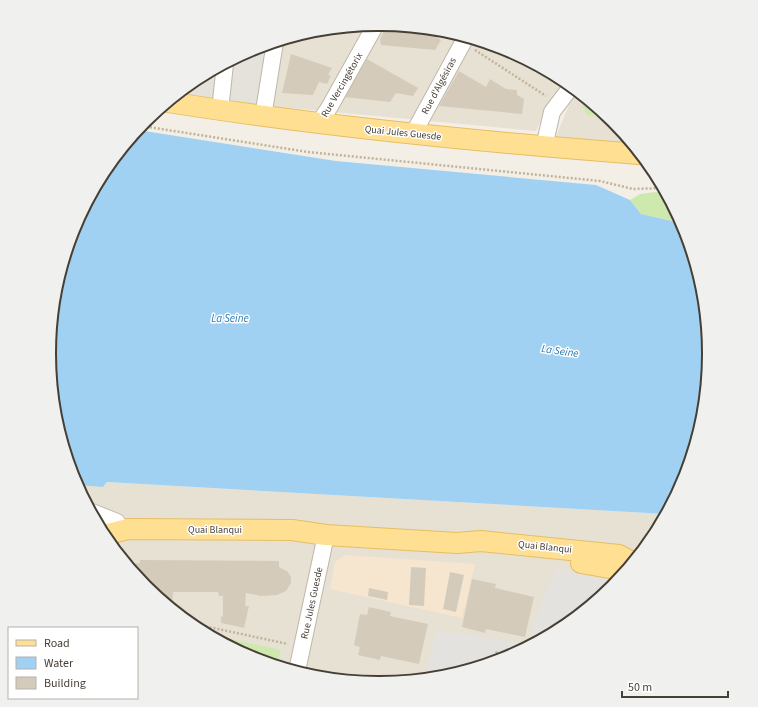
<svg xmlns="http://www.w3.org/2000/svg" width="758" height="707" font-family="'Source Sans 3',sans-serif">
	<rect width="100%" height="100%" fill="#f3efe6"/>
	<path fill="#e7e1d4" d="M379,24L444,30L505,49L567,83L548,106L536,131L258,105L265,45L315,30Z
		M578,93L612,121L631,144L555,139L569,105Z
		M107,482L665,514L653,537L612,587L562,628L505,658L443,677L379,683L314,677L253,658L196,627L146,586L105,536L78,485L103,487Z"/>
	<path fill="#f6e6d0" d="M345,555L475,564L462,618L330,589L335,562Z"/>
	<path fill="#e5e1db" d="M265,45L258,105L180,93L196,79L253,49Z"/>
	<path fill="#cee9ad" d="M587,100L607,117L587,115L582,105Z
		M664,191L681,223L641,214L630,200L640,194Z
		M209,634L281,650L277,665L253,658Z"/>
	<path fill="#e4e2de" d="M556,569L619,577L612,587L562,628L505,658L443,677L426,678L436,631L526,643Z
		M319,669L368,682L317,677Z"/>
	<path fill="#a0d1f2" d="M138,130L336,161L596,185L630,200L641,214L681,223L702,289L708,354L702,418L683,480L665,514L107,482L103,487L78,485L56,418L50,353L56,289L75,227L105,170Z"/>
	<path fill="#d5cbbb" d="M387,25L429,29L436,33L434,36L441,40L435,50L381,45L380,39Z
		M291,54L332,68L328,75L331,76L327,84L319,82L313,95L282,93Z
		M367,59L418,88L413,96L396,93L390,102L344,97Z
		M459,71L486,87L490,79L506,89L517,90V95L524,99L522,114L439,106Z
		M140,560L279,561V567L287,571L291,577V583L286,591L277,595L261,596L246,593L245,606H249L244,628L221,623V616L223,617V596H219L218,592H173L172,606H170L146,586L128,564L140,563Z
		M411,567L426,568L424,606L409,605Z
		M450,572L464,575L456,612L443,609Z
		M472,579L496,584L495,588L534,597L525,637L486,629L485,633L462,627Z
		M369,588L388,592L387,600L368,596Z
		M369,607L391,612L390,616L428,624L419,664L381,656L380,660L358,655L360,647L354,645L360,614L367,615Z"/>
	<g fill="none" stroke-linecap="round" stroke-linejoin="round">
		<g stroke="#bfb7a8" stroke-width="18">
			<path id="minor" d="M220,110L225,64
				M263,117L275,42
				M318,124L329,108L376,24
				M413,134L466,37
				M544,147L552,112L571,87
				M92,512L117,522
				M297,671L326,535"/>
		</g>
		<g stroke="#e7bd61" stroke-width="22">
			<path id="major" d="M168,102C325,127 482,142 639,154
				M104,535L128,529L292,530L326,535L457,543L481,541L619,555L632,562
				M581,563L615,569L629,566"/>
		</g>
		<path stroke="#c1b399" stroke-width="2.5" stroke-dasharray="2 2" stroke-linecap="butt" d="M475,50L546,96
			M142,126L308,152L600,181L633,189L663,188
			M190,623L288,644
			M494,661L497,651"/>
		<use href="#minor" stroke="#fff" stroke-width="16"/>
		<use href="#major" stroke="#ffe093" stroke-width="20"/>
	</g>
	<g text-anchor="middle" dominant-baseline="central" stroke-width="3" stroke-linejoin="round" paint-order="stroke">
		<g font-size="10" fill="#463f35" stroke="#fff">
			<text transform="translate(342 85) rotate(-60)">Rue Vercingétorix</text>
			<text transform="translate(439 86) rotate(-62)">Rue d'Algésiras</text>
			<text transform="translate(403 133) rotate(6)">Quai Jules Guesde</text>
			<text x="215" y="530">Quai Blanqui</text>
			<text transform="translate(545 547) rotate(6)">Quai Blanqui</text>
			<text transform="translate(312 603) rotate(-78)">Rue Jules Guesde</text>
		</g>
		<g font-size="11" font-style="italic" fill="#2b7cb5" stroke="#fff">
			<text x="230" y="318">La Seine</text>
			<text transform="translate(560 351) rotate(8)">La Seine</text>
		</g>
	</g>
	<path d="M0 0H758V707H0ZM378 31H380A322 322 0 0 1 702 353V354A322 322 0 0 1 380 676H378A322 322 0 0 1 56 354V353A322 322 0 0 1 378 31Z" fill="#f0f0ef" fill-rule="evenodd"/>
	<path fill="none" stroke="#463f35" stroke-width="2" d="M378 31H380A322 322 0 0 1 702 353V354A322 322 0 0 1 380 676H378A322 322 0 0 1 56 354V353A322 322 0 0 1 378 31Z"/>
	<rect x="8" y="627" width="130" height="72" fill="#ffffff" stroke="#b5b2ae"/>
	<rect x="16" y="640" width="20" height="6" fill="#ffe093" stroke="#b5b2ae"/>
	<text x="44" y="647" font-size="12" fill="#463f35">Road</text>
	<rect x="16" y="657" width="20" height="12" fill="#a0d1f2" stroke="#b5b2ae"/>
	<text x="44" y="667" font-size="12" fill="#463f35">Water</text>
	<rect x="16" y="677" width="20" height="12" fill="#d5cbbb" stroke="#b5b2ae"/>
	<text x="44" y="687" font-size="12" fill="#463f35">Building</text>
	<path d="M622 691v6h106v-6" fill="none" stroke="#463f35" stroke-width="2"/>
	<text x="628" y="691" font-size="12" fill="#463f35" stroke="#ffffff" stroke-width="3" paint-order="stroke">50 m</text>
</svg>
